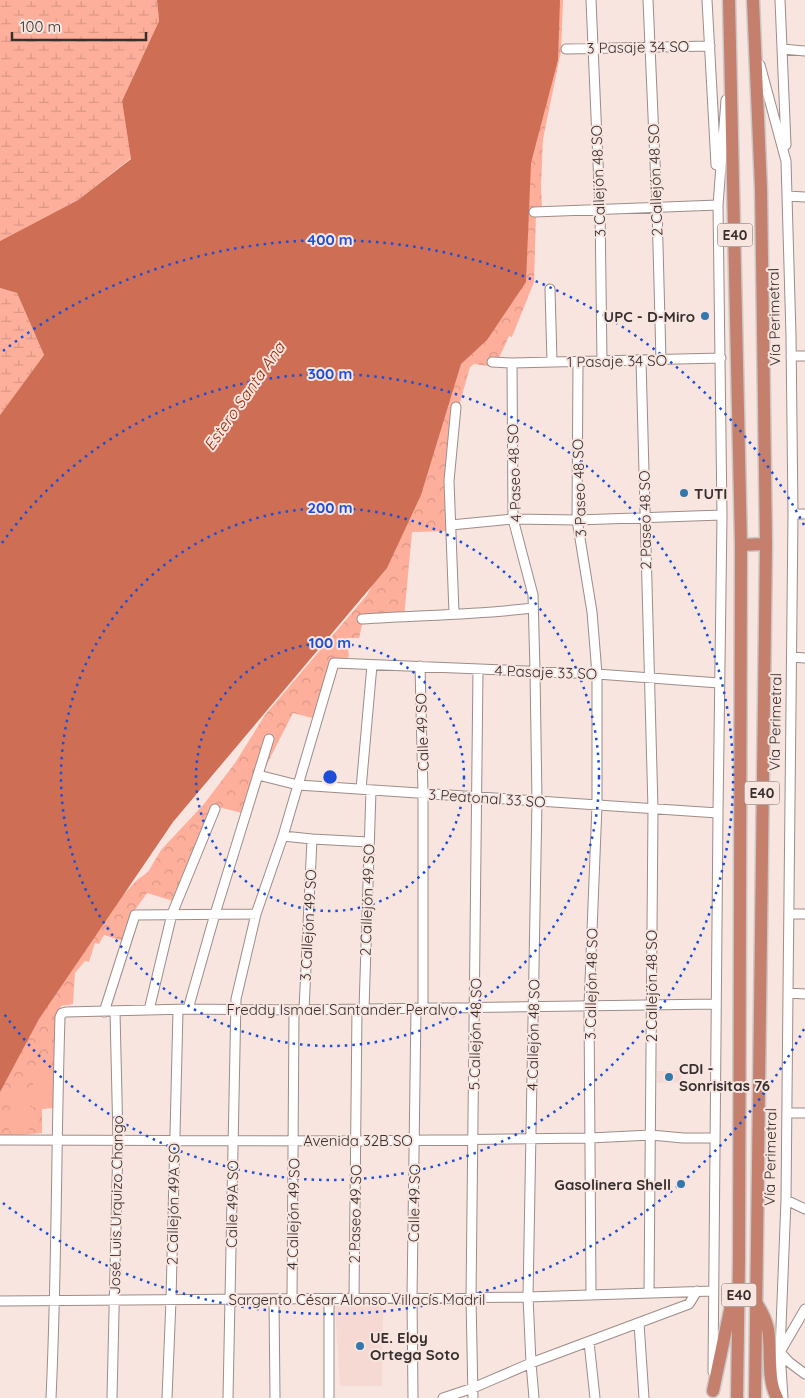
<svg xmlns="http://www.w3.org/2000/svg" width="805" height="1398" font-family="Quicksand,sans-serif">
	<defs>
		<pattern id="wetland-marsh" width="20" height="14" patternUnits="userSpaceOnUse" patternTransform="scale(1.25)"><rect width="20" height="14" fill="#feaf9b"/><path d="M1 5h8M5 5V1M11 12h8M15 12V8" fill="none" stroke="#da9786"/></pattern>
		<pattern id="park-crowns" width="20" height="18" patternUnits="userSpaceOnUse" patternTransform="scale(1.25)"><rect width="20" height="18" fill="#feaf9b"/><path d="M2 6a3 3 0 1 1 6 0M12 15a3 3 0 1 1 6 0" fill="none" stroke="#da9786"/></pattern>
	</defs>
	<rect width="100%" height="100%" fill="#f8e5e0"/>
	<path fill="#f5d9d2" d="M657,1071H681L682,1082L657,1083Z
		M383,1305L382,1386H340L335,1306Z"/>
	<path fill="url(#wetland-marsh)" d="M0,0H157L159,21L122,101L131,158L78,200L0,241Z
		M0,288L17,293L44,355L0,415Z"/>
	<path fill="url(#park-crowns)" d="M548,0H563L561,51L543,139L541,187L542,207L538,210L536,215L534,282L512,337L509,336L495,367L474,364L470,367L459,406L448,531L412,532L404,618L363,621L359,638H347L349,657L333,662L316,719L293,713L242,813L218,807L173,901L147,893L133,913L123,941L104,935L99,944L95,943L89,962L85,961L75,973L73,1004L61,1006L59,1012L54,1108L42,1109V1133L0,1137V1077L110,909L137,880L148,872L161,850L204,804L235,763L265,715L367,595L381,568Z"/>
	<path fill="#feaf9b" d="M34,1067L54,1068L52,1108L32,1107Z
		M11,1091L31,1092L29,1132L9,1131Z"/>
	<path fill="#ce6e55" d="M157,0H560L558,60L531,163L526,282L487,340L461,364L421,495L387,568L173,822L39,1019L0,1092V415L44,355L17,293L0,288V241L78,200L131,159L122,101L159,21Z"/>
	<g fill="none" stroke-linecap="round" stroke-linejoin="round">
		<g stroke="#9e8c88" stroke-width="11">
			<path id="minor" d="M591,0L600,209L602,361
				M648,0L657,208L661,360
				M707,0L716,165
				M780,0L786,145
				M566,49L710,46
				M782,49L805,51
				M760,65L786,161L791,336L793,514L788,993L786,1200L780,1352L783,1398
				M787,196L805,197
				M534,212L718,205
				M550,289L552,362
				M791,356H805
				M641,360L653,809L649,1293
				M492,362L512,363L721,358
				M578,362L577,520L592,612L597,674V805L589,1006L591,1294
				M512,363L513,519L533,595L535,671L537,801L528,1297L531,1363L534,1398
				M793,514H805
				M451,525L513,519L577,520L722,515
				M454,613L449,481L456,407
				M362,619C419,615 477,615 533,608
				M792,657L805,658
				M420,666L423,793V1008
				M258,775L298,785L718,813
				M361,789L372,665
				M283,836L312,839L368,842
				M789,914H805
				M788,993L805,994
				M188,1009L215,914L269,739
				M364,1009L371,790
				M149,1010L172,914L215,809
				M304,1010L312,839
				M104,1012L135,915L256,914
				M787,1113H805
				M0,1140L356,1141L590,1138L651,1135L683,1138H715
				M786,1200L805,1209
				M274,1299L275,1398
				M292,1299L294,1010
				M354,1299L357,1009
				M0,1301L528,1297L713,1291
				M805,1309L780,1352L789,1362L805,1374
				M639,1323L644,1398
				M589,1342L595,1398
				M713,1372L718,813L722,515L718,205L726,100
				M51,1398C57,1271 56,1144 60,1017L62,1013L66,1012L188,1009L294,1010L716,1004
				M112,1398L118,1140L115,1012
				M167,1398L171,1300L178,1010
				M228,1398L236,999L256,914L283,836L334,663L597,674L719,683
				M329,1398V1299
				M413,1398L412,1298L416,1008
				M443,1398L473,1388L531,1363L689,1304L697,1291
				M473,1398L471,1298L478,670"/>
		</g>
		<g stroke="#cbc9c8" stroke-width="15">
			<path id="highway" d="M729,0L741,545L739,1259L737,1398
				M753,0L761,189L766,544L755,1398
				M741,545L766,544
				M757,1304C762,1312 766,1320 768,1329C772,1352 766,1377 777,1398
				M713,1391L733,1296"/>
		</g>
		<use href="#minor" stroke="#fff" stroke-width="9"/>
		<use href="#highway" stroke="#c57f6d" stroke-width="12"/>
	</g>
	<g fill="none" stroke="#1d4ed8" stroke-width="2.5" stroke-dasharray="2.5 5">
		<circle cx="330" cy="777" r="134"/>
		<circle cx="330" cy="777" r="269"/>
		<path d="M2 543A403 403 0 1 1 2 1011"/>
		<path d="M804 1029A537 537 0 0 1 3 1203M3 351A537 537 0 0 1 804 525"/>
	</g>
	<g fill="#3378ad" stroke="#f8e5e0" stroke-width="2">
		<circle cx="705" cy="316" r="5"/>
		<circle cx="684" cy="493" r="5"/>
		<circle cx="669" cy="1077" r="5"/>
		<circle cx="681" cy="1184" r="5"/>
		<circle cx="360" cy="1346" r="5"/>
	</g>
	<g text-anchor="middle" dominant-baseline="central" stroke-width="4" stroke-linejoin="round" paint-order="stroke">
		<g fill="#f8e5e0" stroke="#706663" stroke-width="1">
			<rect x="717.5" y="223.5" width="35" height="23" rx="4"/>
			<rect x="744.5" y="781.5" width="35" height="23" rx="4"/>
			<rect x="721.5" y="1283.5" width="35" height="23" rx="4"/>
		</g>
		<g font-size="14" font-weight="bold" fill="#362f2d">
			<text x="735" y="235">E40</text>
			<text x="762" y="793">E40</text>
			<text x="739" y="1295">E40</text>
		</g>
		<g font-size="15" fill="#362f2d" stroke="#f8e5e0">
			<text transform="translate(638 47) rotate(-1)">3 Pasaje 34 SO</text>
			<text transform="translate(655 180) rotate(-92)">2 Callejón 48 SO</text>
			<text transform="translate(598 181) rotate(-92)">3 Callejón 48 SO</text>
			<text transform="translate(774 317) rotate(-91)">Vía Perimetral</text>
			<text transform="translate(617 361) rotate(-1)">1 Pasaje 34 SO</text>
			<text transform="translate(514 473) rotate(-92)">4 Paseo 48 SO</text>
			<text transform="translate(579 488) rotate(-92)">3 Paseo 48 SO</text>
			<text transform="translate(645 520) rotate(-91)">2 Paseo 48 SO</text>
			<text transform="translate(546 672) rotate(2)">4 Pasaje 33 SO</text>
			<text transform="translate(775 722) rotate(-89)">Vía Perimetral</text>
			<text transform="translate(422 732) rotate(-92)">Calle 49 SO</text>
			<text transform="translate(487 798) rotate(4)">3 Peatonal 33 SO</text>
			<text transform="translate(367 900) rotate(-88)">2 Callejón 49 SO</text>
			<text transform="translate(308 925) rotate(-87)">3 Callejón 49 SO</text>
			<text transform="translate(591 984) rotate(-89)">3 Callejón 48 SO</text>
			<text transform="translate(651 986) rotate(-90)">2 Callejón 48 SO</text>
			<text x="342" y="1009">Freddy Ismael Santander Peralvo</text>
			<text transform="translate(475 1034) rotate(-89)">5 Callejón 48 SO</text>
			<text transform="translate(533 1035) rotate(-89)">4 Callejón 48 SO</text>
			<text x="358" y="1140">Avenida 32B SO</text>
			<text transform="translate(770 1157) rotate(-89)">Vía Perimetral</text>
			<text transform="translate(414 1203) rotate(-89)">Calle 49 SO</text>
			<text transform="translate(173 1204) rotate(-89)">2 Callejón 49A SO</text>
			<text transform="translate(232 1204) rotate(-89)">Calle 49A SO</text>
			<text transform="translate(116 1205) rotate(-89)">José Luis Urquizo Chango</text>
			<text transform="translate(293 1214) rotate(-89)">4 Callejón 49 SO</text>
			<text transform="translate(355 1214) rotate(-89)">2 Paseo 49 SO</text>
			<text x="357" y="1299">Sargento César Alonso Villacís Madril</text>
		</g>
		<g font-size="15" font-weight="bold" fill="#362f2d" stroke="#f8e5e0" text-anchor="start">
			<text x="695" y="316" text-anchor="end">UPC - D-Miro</text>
			<text x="694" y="493">TUTI</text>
			<text x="679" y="1068">CDI -<tspan x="679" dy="17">Sonrisitas 76</tspan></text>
			<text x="671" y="1184" text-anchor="end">Gasolinera Shell</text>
			<text x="370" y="1337">UE. Eloy<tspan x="370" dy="17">Ortega Soto</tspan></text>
		</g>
		<g font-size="16" font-style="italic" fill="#9a2601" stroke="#f8e5e0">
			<text transform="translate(244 396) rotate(-55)">Estero Santa Ana</text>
		</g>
	</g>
	<circle cx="330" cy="777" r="8" fill="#1d4ed8" stroke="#f8e5e0" stroke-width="2.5"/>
	<g font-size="15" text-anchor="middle" font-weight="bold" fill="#1d4ed8" stroke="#f8e5e0" stroke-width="4" stroke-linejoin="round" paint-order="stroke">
		<text x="330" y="245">400 m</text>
		<text x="330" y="379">300 m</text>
		<text x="330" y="513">200 m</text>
		<text x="330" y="648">100 m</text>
	</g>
	<path d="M12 32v8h134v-8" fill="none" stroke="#362f2d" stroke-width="2.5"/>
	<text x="20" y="32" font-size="15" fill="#362f2d" stroke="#f8e5e0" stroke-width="4" paint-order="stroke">100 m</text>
</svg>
